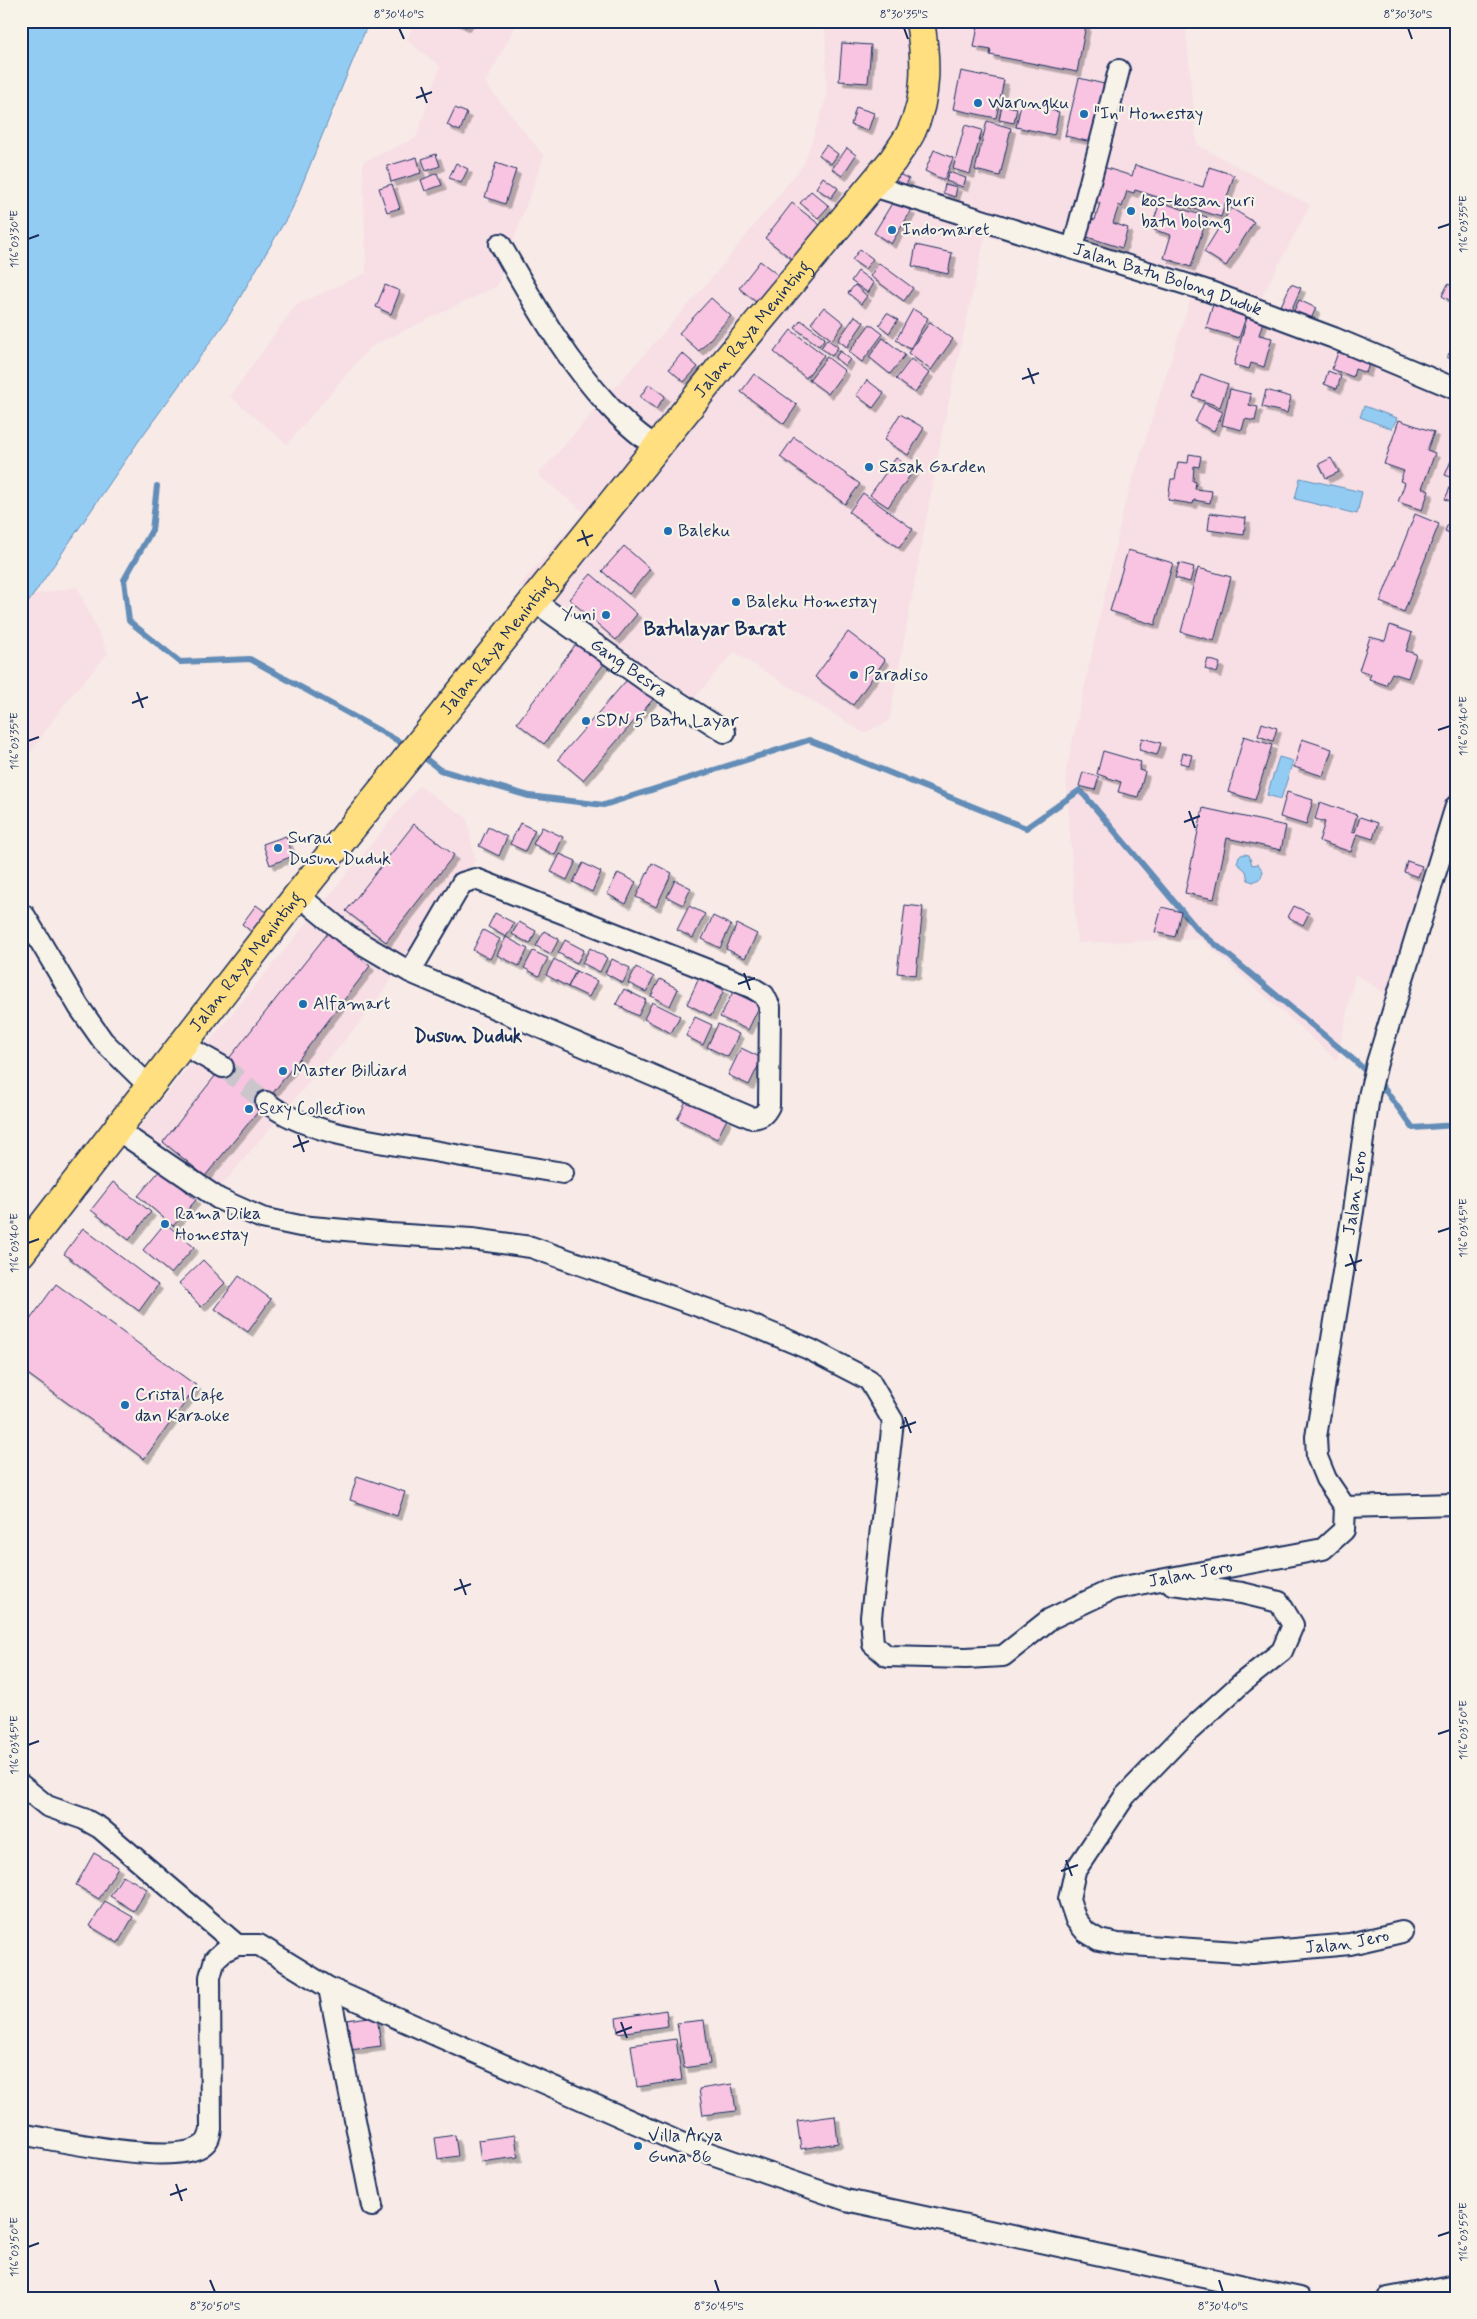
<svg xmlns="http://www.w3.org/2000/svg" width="1477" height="2319" font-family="Mynerve,sans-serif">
	<defs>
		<filter id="shadow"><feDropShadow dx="4.5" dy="4.5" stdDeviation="0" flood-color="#0004"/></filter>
	</defs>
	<rect width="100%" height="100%" fill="#f7eae7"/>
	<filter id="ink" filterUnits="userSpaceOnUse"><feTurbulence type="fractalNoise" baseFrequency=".02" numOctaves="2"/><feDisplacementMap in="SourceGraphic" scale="10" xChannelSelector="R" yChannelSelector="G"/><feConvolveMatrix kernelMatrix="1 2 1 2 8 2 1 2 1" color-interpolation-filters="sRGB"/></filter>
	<g filter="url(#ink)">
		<path fill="#f7dfe5" d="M415,21H518L485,83L544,156L497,286L370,347L287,444L230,396L296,305L366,273L363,162L416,138L440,66L407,40Z
			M825,21H1185L1197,145L1310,205L1260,300L1456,381V835L1406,1007L1355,974L1337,1060L1201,939L1077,943L1066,771L1124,507L1193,291L985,236L944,423L889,721L864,733L734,652L690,703L519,586L584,512L538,475L716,273L804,164L827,96Z
			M77,587L108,653L65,703L21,766V613L33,595Z
			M419,786L467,818L475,861L365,1016L216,1192L136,1131Z"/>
		<path fill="#93ccf3" stroke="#638db7" d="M21,21H369L292,209L226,321L140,439L21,613Z
			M1364,406L1397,418L1392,429L1360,417Z
			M1300,478L1362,492L1357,514L1295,499Z
			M1279,757L1293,761L1281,799L1267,795Z
			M1244,854L1249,855L1252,865L1258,864L1263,871L1261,878L1253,882L1248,880L1246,871L1237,863L1239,856Z"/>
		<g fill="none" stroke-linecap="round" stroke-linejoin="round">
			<path stroke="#638db7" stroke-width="6" d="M157,486L152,530L124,580L129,621L180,662L250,659L409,747
				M420,754L440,770L529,796L604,805L809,740L1026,828L1080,790L1197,929L1355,1061L1383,1087L1413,1128L1456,1125"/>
		</g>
		<path fill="#f8c4e1" stroke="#1b2f5e" filter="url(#shadow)" d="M454,21H469L466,27Z
			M979,21H1067L1086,25L1077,72L990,55L991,50L974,47Z
			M842,43L871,45L868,83L839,81Z
			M961,71L1004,80L996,118L953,109Z
			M1079,78L1104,84L1091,142L1065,136Z
			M1021,104L1059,112L1054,135L1016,127Z
			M1002,105L1017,108L1014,123L999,120Z
			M856,107L874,113L868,131L851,125Z
			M455,108L467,113L460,131L447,125Z
			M987,121L1011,128L1000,176L975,170Z
			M965,125L982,130L970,174L953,169Z
			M826,145L838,154L831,164L819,155Z
			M847,148L856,155L842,176L832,169Z
			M934,150L953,158L944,180L925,171Z
			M436,154L440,166L426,171L422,159Z
			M417,157L421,173L391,182L387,166Z
			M456,163L468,169L461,183L449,178Z
			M496,163L516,170L505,204L485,197Z
			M1135,165L1203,187L1209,167L1234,175L1221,217L1135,190L1134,193L1127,191L1122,207L1119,205L1113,223L1128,228L1122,248L1081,235L1087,217L1095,220L1100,203L1090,199L1100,166L1132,176Z
			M893,171L909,179L903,190L887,182Z
			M949,172L966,178L963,187L946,181Z
			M437,173L442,185L425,191L421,180Z
			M823,177L838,188L831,198L816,188Z
			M392,184L400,208L387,212L379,188Z
			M945,184L957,187L955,197L943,193Z
			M811,191L829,206L818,218L800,203Z
			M894,200L911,211L891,244L874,233Z
			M1160,202L1207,217L1191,267L1164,258L1171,235L1151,229Z
			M792,203L820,225L793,260L765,238Z
			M1231,208L1254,222L1226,266L1204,252Z
			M916,245L952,253L948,274L912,266Z
			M860,249L873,259L865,269L852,260Z
			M760,261L782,278L761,306L739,288Z
			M879,263L913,288L904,301L870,276Z
			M858,271L874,283L868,293L851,281Z
			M1291,284L1301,288L1290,313L1280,308Z
			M1448,284L1456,288L1454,303L1442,296Z
			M385,285L400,291L391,314L376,307Z
			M855,285L867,296L861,304L848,293Z
			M711,298L731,316L699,351L679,333Z
			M1299,300L1316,308L1310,321L1293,313Z
			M1214,301L1248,311L1239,338L1206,328Z
			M824,307L844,323L832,340L811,323Z
			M913,309L928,318L910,349L896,340Z
			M887,313L898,320L889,333L879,325Z
			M1248,314L1264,318L1259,335L1272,338L1264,367L1251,363L1249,369L1234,365Z
			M855,316L864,322L847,347L838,340Z
			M801,320L825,338L819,346L795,328Z
			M930,322L953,339L931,370L908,353Z
			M870,324L883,334L862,362L849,352Z
			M791,330L824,355L806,378L774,352Z
			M883,338L905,355L890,374L869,357Z
			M827,339L838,347L832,356L821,348Z
			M1456,342V362L1447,357Z
			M1340,347L1371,358L1366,373L1355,369L1353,377L1332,369Z
			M840,351L850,359L845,366L835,358Z
			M682,353L698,367L684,382L669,369Z
			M827,357L845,371L828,394L809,380Z
			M911,359L929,373L915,393L896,379Z
			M1328,371L1341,376L1337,389L1324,384Z
			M754,374L797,405L784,424L741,392Z
			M1201,374L1228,384L1220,407L1193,397Z
			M867,380L884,393L873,408L856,395Z
			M649,384L665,396L656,409L640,397Z
			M1230,389L1251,394L1249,405L1258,407L1255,421L1245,419L1242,430L1222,425Z
			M1266,390L1291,397L1287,413L1262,407Z
			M1204,403L1223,412L1214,431L1195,422Z
			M900,414L924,428L908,455L884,440Z
			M1399,420L1434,432L1427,450L1435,453L1422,488L1429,491L1422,510L1398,502L1405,483L1400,481L1404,471L1384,464Z
			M794,437L860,484L845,504L780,457Z
			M1456,449V503L1445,499L1454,479L1445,475Z
			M1189,454L1201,456L1199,467L1194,466L1193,481L1196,482L1195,489L1212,491L1210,503L1194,500L1193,504L1168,500L1171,479H1175L1178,462L1188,463Z
			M896,458L914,470L888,507L870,495Z
			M1331,458L1339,472L1326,478L1319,464Z
			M863,493L913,529L899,548L849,512Z
			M1210,513L1246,518L1244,535L1208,530Z
			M1415,514L1439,524L1404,612L1380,602Z
			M1448,524L1456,527V536L1445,531Z
			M624,546L650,569L629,594L602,571Z
			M1128,550L1173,563L1155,625L1110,611Z
			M1179,563L1194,567L1190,582L1175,578Z
			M1198,568L1231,577L1214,641L1181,632Z
			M591,574L637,614L616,640L569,599Z
			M1390,625L1412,633L1406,651L1416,654L1408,678L1392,673L1386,685L1369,679L1371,674L1359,670L1370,637L1385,641Z
			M848,632L885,660L853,705L815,677Z
			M579,640L606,661L544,744L517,723Z
			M1208,659L1220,663L1217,673L1205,669Z
			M632,674L656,696L583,780L558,759Z
			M1262,723L1277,728L1273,741L1258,736Z
			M1244,736L1272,745L1255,800L1228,792Z
			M1142,738L1161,743L1157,755L1139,750Z
			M1302,739L1332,749L1323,776L1294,767Z
			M1103,751L1141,762L1139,770L1145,772L1138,797L1118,792L1121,782L1097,774Z
			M1183,753L1192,755L1189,765L1180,763Z
			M1083,772L1099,777L1095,790L1079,786Z
			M1287,792L1313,800L1306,825L1280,817Z
			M1320,802L1357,815L1352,831L1355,832L1360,817L1378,823L1373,839L1357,834L1351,852L1319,841L1325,822L1315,819Z
			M1203,808L1286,826L1281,850L1227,838L1214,899L1185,893Z
			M520,823L535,830L525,851L510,844Z
			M414,824L454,855L386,942L346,911Z
			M488,827L507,837L499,856L479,846Z
			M542,827L563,837L555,855L533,844Z
			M286,836L293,856L270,865L263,844Z
			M560,854L576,861L567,880L551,872Z
			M1407,861L1422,866L1418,877L1404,872Z
			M583,863L601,872L592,892L573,882Z
			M652,863L672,873L656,907L636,897Z
			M618,873L636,882L626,904L607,894Z
			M675,880L691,888L683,905L667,897Z
			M256,905L267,913L253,933L242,924Z
			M905,905L923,907L916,975L897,973Z
			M689,906L705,914L693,938L677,930Z
			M1294,906L1309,913L1303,925L1288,917Z
			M1162,907L1181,912L1175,937L1155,932Z
			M495,913L514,923L506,937L488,927Z
			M713,916L731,925L720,948L702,939Z
			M519,922L536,931L530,944L512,934Z
			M737,924L757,934L745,958L726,949Z
			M483,930L500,939L490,959L473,950Z
			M544,931L559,939L551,954L536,946Z
			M328,933L370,966L266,1102L205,1176L163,1142Z
			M506,937L528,949L519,966L497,955Z
			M565,940L584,950L577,963L558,953Z
			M590,948L607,958L600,972L582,963Z
			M533,951L548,958L539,976L524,968Z
			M554,959L576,971L568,987L546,975Z
			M612,959L630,968L623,983L605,973Z
			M636,967L654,977L646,992L628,983Z
			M576,971L597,981L589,997L568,987Z
			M699,978L724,990L711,1016L687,1004Z
			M660,979L678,989L670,1006L651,996Z
			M624,989L646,1000L638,1016L616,1004Z
			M733,992L760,1005L748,1030L720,1017Z
			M652,1002L680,1016L671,1033L644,1019Z
			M695,1017L712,1025L703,1045L686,1036Z
			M718,1024L739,1034L728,1057L707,1047Z
			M741,1048L762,1058L749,1085L728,1075Z
			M687,1099L727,1119L717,1139L677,1119Z
			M161,1169L196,1200L173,1226L138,1196Z
			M113,1182L151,1212L129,1240L91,1210Z
			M165,1223L194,1247L171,1274L143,1250Z
			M83,1228L158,1285L139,1311L64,1254Z
			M203,1260L225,1283L201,1307L179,1283Z
			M239,1276L271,1299L248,1332L215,1309Z
			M56,1284L197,1386L144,1459L21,1369V1332Z
			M357,1476L405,1492L397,1516L350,1500Z
			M94,1853L118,1867L99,1899L76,1885Z
			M123,1875L147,1889L134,1911L110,1896Z
			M105,1901L133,1917L118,1943L90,1926Z
			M666,2010L668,2026L618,2033L616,2018Z
			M377,2016L381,2046L350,2050L346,2020Z
			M704,2020L710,2064L684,2068L677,2023Z
			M676,2039L682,2080L637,2087L631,2045Z
			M732,2084L736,2111L703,2115L699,2089Z
			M835,2116L838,2143L801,2149L797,2121Z
			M455,2135L458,2156L438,2159L435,2138Z
			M515,2135L518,2157L481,2162L478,2140Z"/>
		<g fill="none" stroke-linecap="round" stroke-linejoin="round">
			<path stroke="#cbc5cc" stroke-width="20" stroke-dasharray="20 10" stroke-linecap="butt" d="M223,1067L266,1102"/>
			<g stroke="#1b2f5e" stroke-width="24">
				<g id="minor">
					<path id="s1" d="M873,186L1208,291L1334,338L1456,389"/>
					<path d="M500,244C535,304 561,354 609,406C624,422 640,437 659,448"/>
					<path d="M1073,248L1119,70"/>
					<path id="s2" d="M534,601L652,685L725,732"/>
					<path d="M298,895L347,935L410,972L752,1118C762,1117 765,1114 769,1106L770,1007L764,995L751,987L481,881L475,879L462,883L410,972"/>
					<path d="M25,916L79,1007L103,1041L150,1087"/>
					<path d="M182,1044L223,1067"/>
					<path d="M266,1102C306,1134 378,1142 428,1150C473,1158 518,1166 563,1173"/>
					<path id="s3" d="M116,1129L219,1199L262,1218L300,1226L390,1234L472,1239L531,1247L749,1324L809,1349L869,1380L893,1421L871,1617L873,1644L887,1656L966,1658L1003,1656L1050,1619L1113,1589L1323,1549L1344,1530L1345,1507L1326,1479L1317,1457L1316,1437L1353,1211L1369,1096L1377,1063L1456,806"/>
					<path d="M1345,1507L1456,1504"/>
					<path id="s4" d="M1172,1584L1242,1593L1279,1602L1293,1625L1282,1651L1243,1682L1181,1738L1125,1796L1075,1871L1069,1899L1076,1920L1086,1932L1099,1940L1118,1944L1252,1953L1350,1944L1402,1932"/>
					<path d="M21,1785L47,1806L84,1819L100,1828L237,1945"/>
					<path d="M329,1988L372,2206"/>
					<path d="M21,2134C56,2140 177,2167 203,2145C209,2141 210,2135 211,2129L210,1977L215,1959L224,1951L237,1945H259L329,1988L683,2144L846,2200L1300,2298"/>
					<path d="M1388,2298L1456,2285"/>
				</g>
			</g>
			<g stroke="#1b2f5e" stroke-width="31">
				<g id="trunk">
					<path id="s5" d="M21,1253L298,895L725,362L893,160C899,150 908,140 912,130C928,96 926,58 920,21"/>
				</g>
			</g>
			<use href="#minor" stroke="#f7f3e8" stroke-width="20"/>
			<use href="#trunk" stroke="#ffdf80" stroke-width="28"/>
		</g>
	</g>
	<path fill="none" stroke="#1b2f5e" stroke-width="2" d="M399,28L404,39M904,28L908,39M1408,28L1412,39M421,87L427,103M416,98L432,92M1438,228L1450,224M28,239L39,235M1028,368L1034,384M1022,379L1039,373M582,530L588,546M577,541L593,535M137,692L143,708M132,703L148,697M1438,730L1450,726M28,741L39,737M1189,811L1195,828M1184,822L1200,816M744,973L750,990M738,984L755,978M298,1135L304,1152M293,1147L309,1141M1438,1232L1450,1228M28,1243L39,1239M1350,1254L1356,1271M1345,1266L1362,1260M905,1417L911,1433M900,1428L916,1422M460,1579L466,1595M454,1590L471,1584M1438,1734L1450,1730M28,1745L39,1741M1066,1860L1072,1876M1061,1871L1078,1865M621,2022L627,2038M616,2033L632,2027M176,2184L182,2201M170,2195L187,2189M1438,2236L1450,2232M28,2247L39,2243M210,2280L215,2292M715,2280L719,2292M1219,2280L1223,2292"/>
	<g fill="#1f6fb2" stroke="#f7f3e8" stroke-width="2">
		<circle cx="978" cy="103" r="5"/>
		<circle cx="1084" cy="114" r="5"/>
		<circle cx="1131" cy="211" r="5"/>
		<circle cx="892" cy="230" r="5"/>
		<circle cx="869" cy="467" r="5"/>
		<circle cx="668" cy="531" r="5"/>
		<circle cx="736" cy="602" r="5"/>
		<circle cx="606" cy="615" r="5"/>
		<circle cx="854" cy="675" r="5"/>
		<circle cx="586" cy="721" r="5"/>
		<circle cx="278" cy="848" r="5"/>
		<circle cx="303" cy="1004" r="5"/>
		<circle cx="283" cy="1071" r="5"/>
		<circle cx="249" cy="1109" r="5"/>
		<circle cx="165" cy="1224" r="5"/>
		<circle cx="125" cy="1405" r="5"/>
		<circle cx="638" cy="2146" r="5"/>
	</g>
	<g text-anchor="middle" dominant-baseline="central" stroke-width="4.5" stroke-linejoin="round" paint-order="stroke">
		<g font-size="18" fill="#1b2f5e" stroke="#f7f3e8" text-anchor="start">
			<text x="988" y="103">Warungku</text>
			<text x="1094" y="114">"In" Homestay</text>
			<text x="1141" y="201">kos-kosan puri<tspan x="1141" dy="21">batu bolong</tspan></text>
			<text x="902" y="230">Indomaret</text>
			<text x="879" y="467">Sasak Garden</text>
			<text x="678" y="531">Baleku</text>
			<text x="746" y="602">Baleku Homestay</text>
			<text x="596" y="615" text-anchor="end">Yuni</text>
			<text x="864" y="675">Paradiso</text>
			<text x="596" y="721">SDN 5 Batu Layar</text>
			<text x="288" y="838">Surau<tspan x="288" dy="21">Dusun Duduk</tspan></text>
			<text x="313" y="1004">Alfamart</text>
			<text x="293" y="1071">Master Billiard</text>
			<text x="259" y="1109">Sexy Collection</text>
			<text x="175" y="1214">Rama Dika<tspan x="175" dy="21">Homestay</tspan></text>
			<text x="135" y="1395">Cristal Cafe<tspan x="135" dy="21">dan Karaoke</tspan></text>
			<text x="648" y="2136">Villa Arya<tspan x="648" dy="21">Guna 86</tspan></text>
		</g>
		<g font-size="18" fill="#1b2f5e" stroke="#f7f3e8">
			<text stroke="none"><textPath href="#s1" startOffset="309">Jalan Batu Bolong Duduk</textPath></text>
			<text stroke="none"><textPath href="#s5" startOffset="1178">Jalan Raya Meninting</textPath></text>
			<text stroke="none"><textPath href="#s5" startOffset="772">Jalan Raya Meninting</textPath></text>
			<text stroke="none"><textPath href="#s2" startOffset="116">Gang Besra</textPath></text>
			<text stroke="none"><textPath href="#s5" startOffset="368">Jalan Raya Meninting</textPath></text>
			<text stroke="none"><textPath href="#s3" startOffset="1932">Jalan Jero</textPath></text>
			<text stroke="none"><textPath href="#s3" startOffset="1421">Jalan Jero</textPath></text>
			<text stroke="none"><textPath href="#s4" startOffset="799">Jalan Jero</textPath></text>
		</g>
		<g font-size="19" font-weight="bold" fill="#1b2f5e" stroke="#f7f3e8">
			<text x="468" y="1036">Dusun Duduk</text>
		</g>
		<g font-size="20" font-weight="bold" fill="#1b2f5e" stroke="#f7f3e8">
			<text x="715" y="629">Batulayar Barat</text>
		</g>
	</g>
	<rect width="1477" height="2319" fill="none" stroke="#f7f3e8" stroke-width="55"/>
	<rect x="28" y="28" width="1422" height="2264" fill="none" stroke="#1b2f5e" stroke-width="2"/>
	<g font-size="12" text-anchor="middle" fill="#1b2f5e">
		<text x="399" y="18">8°30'40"S</text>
		<text x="904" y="18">8°30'35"S</text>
		<text x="1408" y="18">8°30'30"S</text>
		<text transform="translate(1463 224) rotate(-90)" y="4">116°03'35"E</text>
		<text transform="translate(14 239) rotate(-90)" y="4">116°03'30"E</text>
		<text transform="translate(1463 726) rotate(-90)" y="4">116°03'40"E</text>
		<text transform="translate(14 741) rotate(-90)" y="4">116°03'35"E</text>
		<text transform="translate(1463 1228) rotate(-90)" y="4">116°03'45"E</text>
		<text transform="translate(14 1243) rotate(-90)" y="4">116°03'40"E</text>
		<text transform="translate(1463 1730) rotate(-90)" y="4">116°03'50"E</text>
		<text transform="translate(14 1745) rotate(-90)" y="4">116°03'45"E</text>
		<text transform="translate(1463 2232) rotate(-90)" y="4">116°03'55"E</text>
		<text transform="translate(14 2247) rotate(-90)" y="4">116°03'50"E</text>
		<text x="215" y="2310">8°30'50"S</text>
		<text x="719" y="2310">8°30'45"S</text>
		<text x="1223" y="2310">8°30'40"S</text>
	</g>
</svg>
